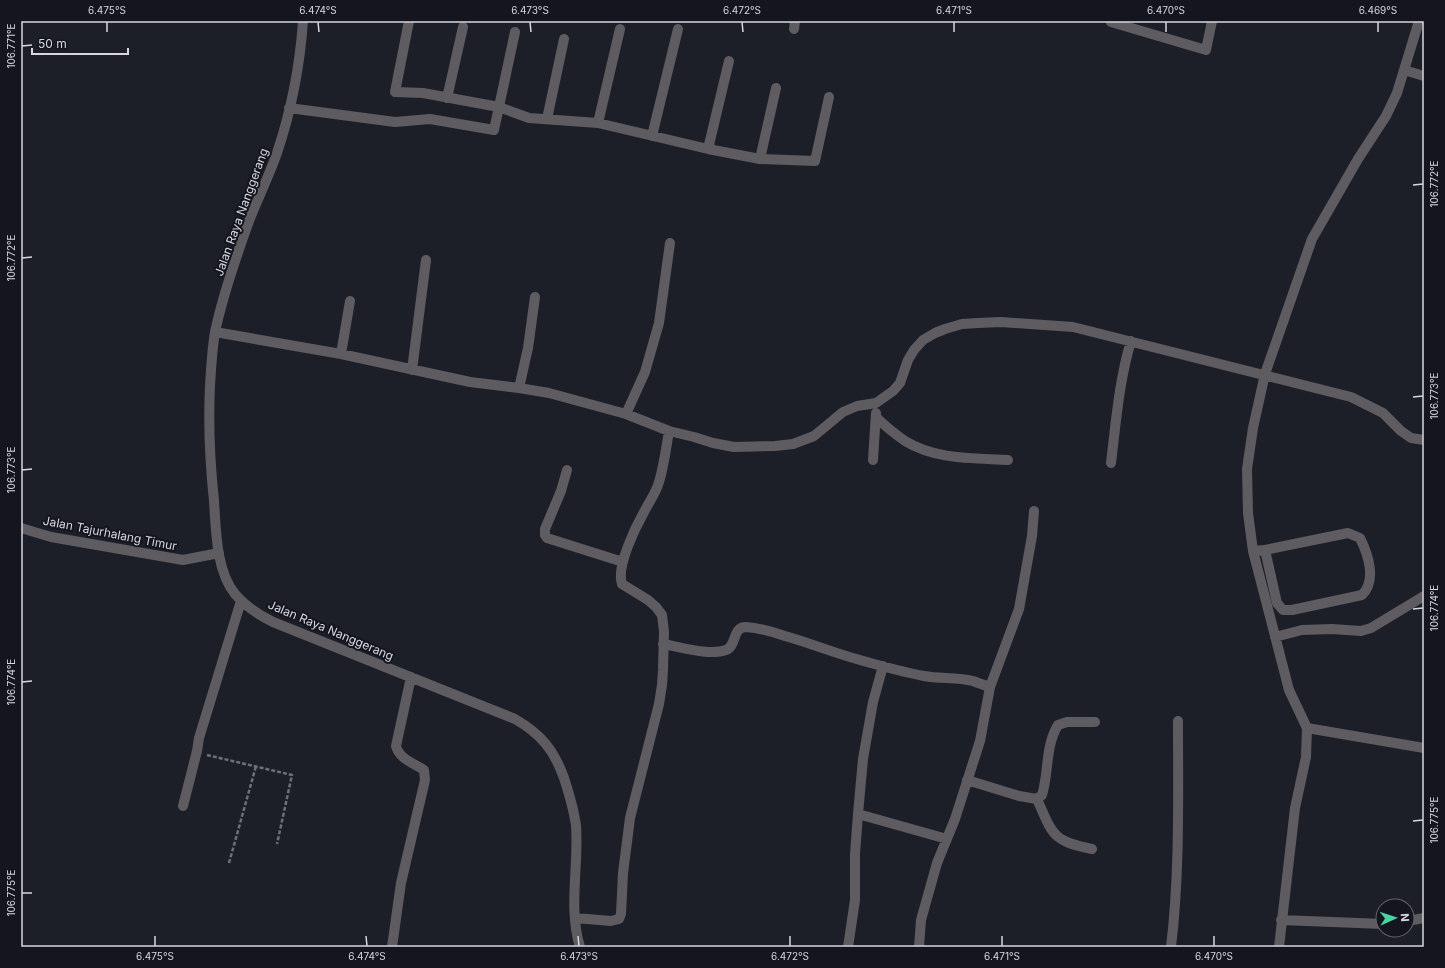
<svg xmlns="http://www.w3.org/2000/svg" width="1445" height="968" font-family="Inter,sans-serif">
	<rect width="100%" height="100%" fill="#1d1f28"/>
	<g fill="none" stroke-linecap="round" stroke-linejoin="round">
		<path stroke="#6e7078" stroke-width="2.5" stroke-dasharray="4 2" stroke-linecap="butt" d="M207,755L292,775L277,844
			M229,863L256,766"/>
		<path stroke="#5e5c61" stroke-width="10" d="M303,21C300,65 291,111 277,153C269,176 258,198 249,221C236,257 223,294 215,332C212,350 211,368 210,386C208,425 210,463 214,501C216,530 216,571 235,594C246,607 259,615 273,622L515,719C541,734 554,750 564,778C569,794 574,809 576,826C579,865 568,908 580,947
			M409,21L395,92L423,93L499,107L529,118L598,123L708,149L760,159L815,161L829,97
			M1111,21V22L1206,50L1212,21
			M794,29L795,21
			M1404,70L1424,76
			M447,98L463,27
			M289,108L395,122L430,119L494,130L515,32
			M547,119L564,39
			M598,123L620,29
			M652,136L678,29
			M708,149L729,61
			M760,159L776,88
			M215,332L341,354L470,382L519,388L549,393L626,414L669,431L694,437L713,443L734,447L775,446L793,444L814,436L843,412L857,406L876,403L893,391L900,383L908,360L914,350L923,340L935,333L945,329L962,324L978,323L1001,322L1073,327L1351,397L1383,413L1401,431L1411,438L1424,440
			M341,354L350,301
			M412,370L426,260
			M519,388L528,348L535,297
			M626,414L645,372L659,323L670,243
			M876,417C885,426 895,434 905,441C936,460 973,458 1008,460
			M873,460L876,413
			M1111,463C1116,422 1119,381 1131,341
			M567,470L561,491L545,529V535L547,538L623,562
			M21,528L51,537L183,560L219,553
			M1253,551L1265,550L1348,533L1360,538C1368,554 1377,580 1362,595L1292,610H1283L1277,603L1265,550
			M1275,637L1302,630L1332,629L1361,631L1371,628L1424,596
			M663,644C681,647 709,656 726,650C737,646 732,627 746,627C760,628 773,632 785,636C810,643 834,653 860,660C881,666 903,672 924,676C940,679 957,677 973,681C978,683 984,685 990,687
			M883,666L873,702L863,759L858,814L947,839
			M1307,728L1424,748
			M967,780L1019,796L1037,799L1042,795C1049,773 1045,746 1058,725L1067,722H1095
			M1037,799C1053,835 1052,841 1092,849
			M183,806L197,751L199,738L241,601
			M576,918L611,921L619,919L621,914L623,873L630,818L659,704L662,685L663,670L664,632L662,615L656,607L648,600L622,584C616,567 635,528 644,512C649,502 656,493 659,482C664,466 666,448 669,431
			M1281,920L1383,924
			M1407,921L1424,918
			M392,947L401,883L425,780L424,770C414,763 399,759 396,746L411,677
			M848,947L855,900V854L858,814
			M919,947L921,920L937,863L955,819L980,741L990,687L1019,609L1032,536L1034,511
			M1171,947C1180,872 1178,796 1178,721
			M1279,947L1295,808L1306,757L1307,728L1289,690L1253,551L1248,513L1247,469L1253,428L1265,374L1312,239L1358,159L1386,116L1397,93L1419,21"/>
	</g>
	<path fill="none" stroke="#d6d8de" stroke-width="1.5" d="M107,22V32M318,22L319,32M530,22L531,32M742,22L743,32M954,22V32M1166,22V32M1378,22V32M22,46L32,45M1413,185L1423,184M22,258L32,257M1413,397L1423,396M22,470L32,469M1413,609L1423,608M22,682L32,681M1413,821L1423,820M22,893H32M155,936V946M366,936L367,946M578,936L579,946M790,936V946M1002,936V946M1214,936V946"/>
	<g text-anchor="middle" dominant-baseline="central" stroke-width="4" stroke-linejoin="round" paint-order="stroke">
		<g font-size="12" fill="#d6d8de" stroke="#14151f">
			<text transform="translate(241 212) rotate(-70)">Jalan Raya Nanggerang</text>
			<text transform="translate(110 533) rotate(11)">Jalan Tajurhalang Timur</text>
			<text transform="translate(331 630) rotate(23)">Jalan Raya Nanggerang</text>
		</g>
	</g>
	<rect width="1445" height="968" fill="none" stroke="#14151f" stroke-width="44"/>
	<g transform="translate(1395 918) rotate(87)"><circle r="19" fill="#14151f" stroke="#62636b"/>
	<path d="M0-3L7 15L0 10L-7 15Z" fill="#47d49d"/>
	<text y="-6" font-size="11" font-weight="bold" text-anchor="middle" fill="#d6d8de">N</text>
	</g>
	<path d="M32 48v6h96v-6" fill="none" stroke="#d6d8de" stroke-width="2"/>
	<text x="38" y="48" font-size="12" fill="#d6d8de" stroke="#14151f" stroke-width="3" paint-order="stroke">50 m</text>
	<rect x="22" y="22" width="1401" height="924" fill="none" stroke="#d6d8de" stroke-width="1.5"/>
	<g font-size="10" text-anchor="middle" fill="#d6d8de">
		<text x="107" y="14">6.475°S</text>
		<text x="318" y="14">6.474°S</text>
		<text x="530" y="14">6.473°S</text>
		<text x="742" y="14">6.472°S</text>
		<text x="954" y="14">6.471°S</text>
		<text x="1166" y="14">6.470°S</text>
		<text x="1378" y="14">6.469°S</text>
		<text transform="translate(11 46) rotate(-90)" y="4">106.771°E</text>
		<text transform="translate(1434 184) rotate(-90)" y="4">106.772°E</text>
		<text transform="translate(11 258) rotate(-90)" y="4">106.772°E</text>
		<text transform="translate(1434 396) rotate(-90)" y="4">106.773°E</text>
		<text transform="translate(11 470) rotate(-90)" y="4">106.773°E</text>
		<text transform="translate(1434 608) rotate(-90)" y="4">106.774°E</text>
		<text transform="translate(11 682) rotate(-90)" y="4">106.774°E</text>
		<text transform="translate(1434 820) rotate(-90)" y="4">106.775°E</text>
		<text transform="translate(11 893) rotate(-90)" y="4">106.775°E</text>
		<text x="155" y="960">6.475°S</text>
		<text x="367" y="960">6.474°S</text>
		<text x="579" y="960">6.473°S</text>
		<text x="790" y="960">6.472°S</text>
		<text x="1002" y="960">6.471°S</text>
		<text x="1214" y="960">6.470°S</text>
	</g>
</svg>
